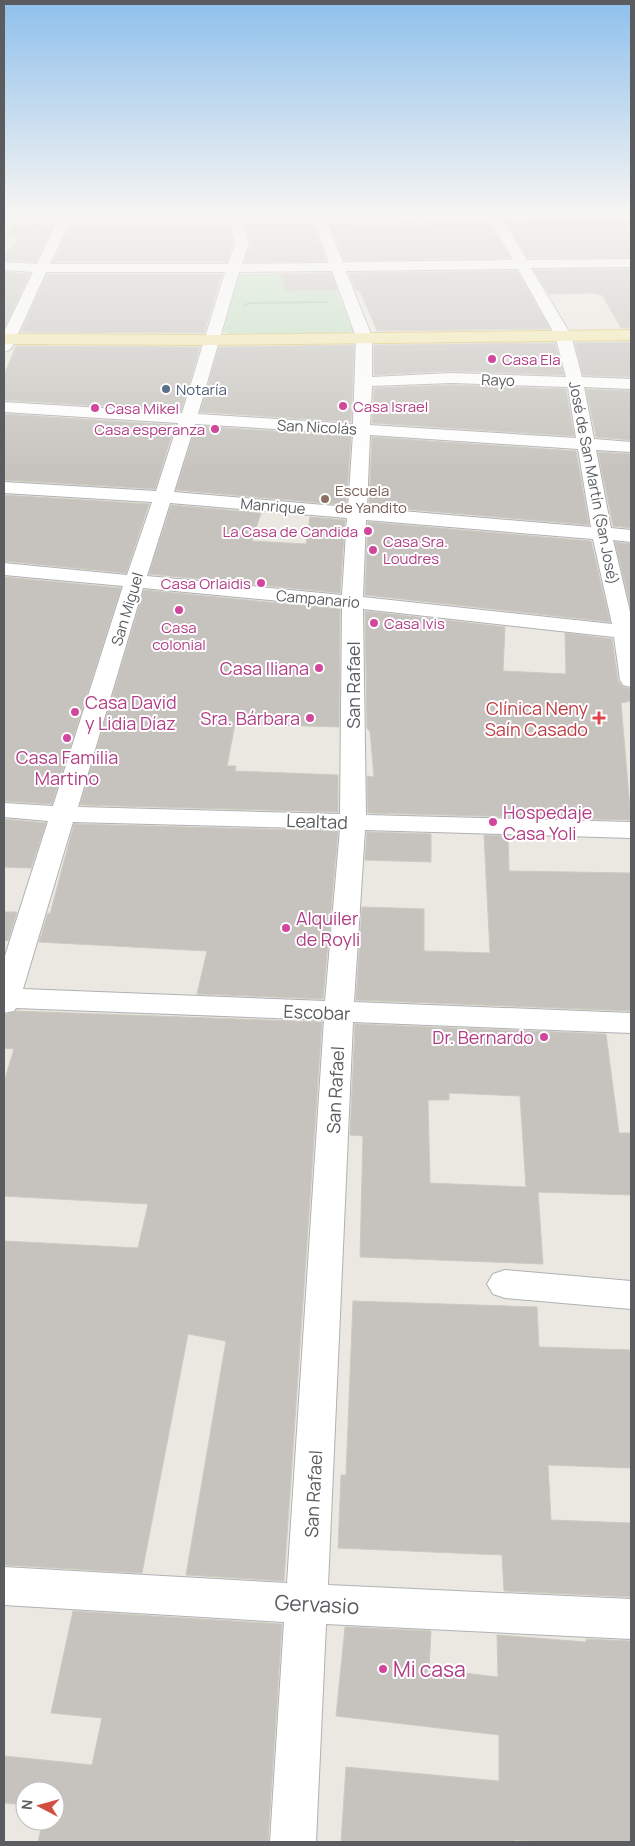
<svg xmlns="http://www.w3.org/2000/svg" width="635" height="1846" font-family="Manrope,sans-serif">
	<rect width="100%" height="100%" fill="#eae8e1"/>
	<path fill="#c0dfc1" d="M239,275H281L285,291L336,290L353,331L344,333L235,335L223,332Z"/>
	<path fill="#c6c3be" stroke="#cecac0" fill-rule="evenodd" d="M75,214H225V215L74,216Z
		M631,220V257L528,258L506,222Z
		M489,223L510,258L344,260L331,226Z
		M14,224L52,227L36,262L4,260V255L19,237L5,236Z
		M246,226H314L326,261L245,262L251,244Z
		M229,227L233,243L227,262H53L69,228Z
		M631,269V328H621L602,295L590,293L549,294L534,270Z
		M517,271L550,329L377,331L363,298L359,290H356L349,273Z
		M4,272L30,274L4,328Z
		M331,273L337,290L285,291L281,275H240Z
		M47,274H222L204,333L21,332Z
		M631,342V377L583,375L575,343Z
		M555,343L564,375L452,371L374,375V345Z
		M354,345L351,422L200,412L219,347Z
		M16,346L200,347L181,411L4,400V375Z
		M452,385L566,389L574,436L372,423L374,388Z
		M586,389L631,391V440L596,437Z
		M4,414L175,425L155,489L4,480Z
		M196,426L351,436L346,505L176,490Z
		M372,437L576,451L589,525L369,506Z
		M598,452L631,454V528L613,526Z
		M4,495L149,504L126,573L4,561Z
		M171,505L261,513L252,541L306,544L310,517L345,520L340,593L149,574Z
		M368,522L591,541L610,622L365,595Z
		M615,542L631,544V609Z
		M4,577L121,588L52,804L4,801Z
		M144,590L340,609L339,727L235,724L227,766H236L235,771L338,775V812L80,805Z
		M365,611L505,627L503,671L566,674L565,633L612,639L618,681L623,687L631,689V701L621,703L631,820L368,813L367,776L374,777L370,732L367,728Z
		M4,819L46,823L31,868L4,867Z
		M74,824L338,831L323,999L197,994L207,951L39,942L48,913L50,914Z
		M367,832L431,834V862L365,860Z
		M484,835L508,836L509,871L631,873V1011L356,1000L362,907L424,909V951L490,953Z
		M4,912H17L8,941L4,940Z
		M16,1011L322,1022L284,1581L186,1575L226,1341L188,1334L142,1573L4,1565V1241L138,1248L148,1204L4,1196V1082L14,1049L4,1048V1015Z
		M355,1024L606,1034L619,1133H631V1195L538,1192L543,1264L360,1257L363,1136L350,1135ZM449,1093L520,1096L526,1187L430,1183L428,1100H449Z
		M353,1301L537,1307L539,1347L631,1350V1468L548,1465L551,1520L631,1523V1597L504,1591L502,1555L338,1548L341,1475H346Z
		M73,1611L282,1624L268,1842H38L43,1821H55V1791H25V1805L4,1803V1756L92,1765L102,1718L51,1713Z
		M345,1627L431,1631L429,1669L498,1677L497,1635L586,1642V1639L631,1641V1842H544L515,1840V1842H341L346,1767L499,1781V1735L336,1716Z"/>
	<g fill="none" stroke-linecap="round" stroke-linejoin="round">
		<g stroke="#afb1b5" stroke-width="2">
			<path id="minor" d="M4,214L59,218L61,214H73L71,218L228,217L227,214H239L240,217L312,216V214H324L325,216L631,214V218L503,220L527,260L631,259V267L531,268L571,335L582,377L631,379V389L584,387L594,439L631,442V452L596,450L611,528L631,530V542L613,540L631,616V687L623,685L620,680L614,637L363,609L366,815L631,822V838L365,830L354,1002L631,1013V1033L353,1022L328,1585L631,1599V1639L326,1624L316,1842H270L284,1622L4,1605V1567L287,1583L324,1020L16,1008L14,1011L4,1013V959L48,821L4,817V803L53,806L123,586L4,575V563L127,575L152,502L4,493V482L156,491L178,423L4,412V402L182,413L225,272H46L12,347L9,350L4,352V332L33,272L4,270V262L37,264L55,225L4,222ZM490,221L513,260L343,262L328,224ZM243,224H315L329,263L242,264L249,243ZM230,225L235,243L228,264H50L68,226ZM518,269L555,335L566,377L452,373L372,377V337L346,271ZM332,271L356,337L353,424L198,414L239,272ZM452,383L568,387L576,438L370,425L372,386ZM195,424L353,434L348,507L174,492ZM370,435L578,449L591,527L367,508ZM170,503L347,518L342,595L147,576ZM366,520L593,539L612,624L363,597ZM143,588L342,607L340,814L78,807ZM73,822L340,829L325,1001L23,989Z
				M505,1270L631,1281V1309L505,1298L493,1294L487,1284L493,1274Z"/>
		</g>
		<g stroke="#ddbe67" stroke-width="2">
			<path id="major" d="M631,330V340L211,345L4,344V334L211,335Z"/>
		</g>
		<path stroke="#9abfa6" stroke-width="2" stroke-dasharray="2.5 1" stroke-linecap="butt" d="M244,305L251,303L328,302"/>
		<use href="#minor" fill="#fff" fill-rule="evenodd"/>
		<use href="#major" fill="#f3e9ad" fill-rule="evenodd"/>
	</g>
	<linearGradient id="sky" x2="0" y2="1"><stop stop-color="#8fc0ec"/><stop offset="0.45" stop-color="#f6f5f2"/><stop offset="1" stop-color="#f6f5f2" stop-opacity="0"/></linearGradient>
	<rect width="635" height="473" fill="url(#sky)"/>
	<g fill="#d1479c" stroke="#fff" stroke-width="2">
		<circle cx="492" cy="359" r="5"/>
		<circle cx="343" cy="406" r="5"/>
		<circle cx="95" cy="408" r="5"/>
		<circle cx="215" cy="429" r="5"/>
		<circle cx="368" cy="531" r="5"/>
		<circle cx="373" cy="550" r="5"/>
		<circle cx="261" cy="583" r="5"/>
		<circle cx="179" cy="610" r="5"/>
		<circle cx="374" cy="623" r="5"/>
		<circle cx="319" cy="668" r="5"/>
		<circle cx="75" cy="712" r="5"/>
		<circle cx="310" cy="718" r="5"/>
		<circle cx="67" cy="738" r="5"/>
		<circle cx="493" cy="822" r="5"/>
		<circle cx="286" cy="928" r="5"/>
		<circle cx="544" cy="1037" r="5"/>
		<circle cx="383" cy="1669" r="5"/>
	</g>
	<circle fill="#5c6f8a" stroke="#fff" stroke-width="2" cx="166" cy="389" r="5"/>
	<circle fill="#8d6e63" stroke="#fff" stroke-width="2" cx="325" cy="499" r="5"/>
	<path fill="#e0444e" stroke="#fff" stroke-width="2" d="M596.5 710.5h5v5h5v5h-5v5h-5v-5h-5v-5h5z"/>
	<g text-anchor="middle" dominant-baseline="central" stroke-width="4" stroke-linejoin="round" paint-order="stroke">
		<g font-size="15" fill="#b23c85" stroke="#fff" text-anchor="start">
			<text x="502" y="359">Casa Ela</text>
			<text x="353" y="406">Casa Israel</text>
			<text x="105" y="408">Casa Mikel</text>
			<text x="205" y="429" text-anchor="end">Casa esperanza</text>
			<text x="358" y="531" text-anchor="end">La Casa de Candida</text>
			<text x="383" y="541">Casa Sra.<tspan x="383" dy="17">Loudres</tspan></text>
			<text x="251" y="583" text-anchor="end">Casa Orlaidis</text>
			<text x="384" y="623">Casa Ivis</text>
			<text x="179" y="627" text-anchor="middle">Casa<tspan x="179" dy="17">colonial</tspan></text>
		</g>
		<g font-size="15" fill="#5a5c60" stroke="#fff">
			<text transform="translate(498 380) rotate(2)">Rayo</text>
			<text transform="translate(317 427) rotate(3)">San Nicolás</text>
			<text transform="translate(594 483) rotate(79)">José de San Martín (San José)</text>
			<text transform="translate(273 506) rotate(5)">Manrique</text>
			<text transform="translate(318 599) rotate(5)">Campanario</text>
			<text transform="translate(127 609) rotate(-73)">San Miguel</text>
		</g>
		<g font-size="15" fill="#4e5e75" stroke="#fff" text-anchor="start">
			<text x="176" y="389">Notaría</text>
		</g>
		<g font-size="15" fill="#785e54" stroke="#fff" text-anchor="start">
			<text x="335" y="490">Escuela<tspan x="335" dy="17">de Yandito</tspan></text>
		</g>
		<g font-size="18" fill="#b23c85" stroke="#fff" text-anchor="end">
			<text x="309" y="668">Casa Iliana</text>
			<text x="85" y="702" text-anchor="start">Casa David<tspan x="85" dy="21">y Lidia Díaz</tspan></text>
			<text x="300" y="718">Sra. Bárbara</text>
			<text x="67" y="757" text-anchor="middle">Casa Familia<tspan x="67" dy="21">Martino</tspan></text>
			<text x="503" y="812" text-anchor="start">Hospedaje<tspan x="503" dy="21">Casa Yoli</tspan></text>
			<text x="296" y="918" text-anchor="start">Alquiler<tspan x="296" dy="21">de Royli</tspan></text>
			<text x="534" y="1037">Dr. Bernardo</text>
		</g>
		<g font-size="18" fill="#5a5c60" stroke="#fff">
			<text transform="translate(353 685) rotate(-90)">San Rafael</text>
			<text transform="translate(317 821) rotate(2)">Lealtad</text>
			<text transform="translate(317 1012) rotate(2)">Escobar</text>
			<text transform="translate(335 1090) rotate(-87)">San Rafael</text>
			<text transform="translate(313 1494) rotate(-87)">San Rafael</text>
		</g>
		<g font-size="18" fill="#be3a42" stroke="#fff" text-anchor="end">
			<text x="588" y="708">Clínica Neny<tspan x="588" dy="21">Saín Casado</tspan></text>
		</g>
		<g font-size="21" fill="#5a5c60" stroke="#fff">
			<text transform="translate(317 1604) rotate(3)">Gervasio</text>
		</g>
		<g font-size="21" fill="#b23c85" stroke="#fff" text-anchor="start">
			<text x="393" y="1669">Mi casa</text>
		</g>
	</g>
	<rect width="635" height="1846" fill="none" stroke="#5a5c60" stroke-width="10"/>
	<g transform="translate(40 1806) rotate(276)"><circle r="24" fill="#ffffff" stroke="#bdbebf"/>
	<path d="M0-4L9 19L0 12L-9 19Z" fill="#d14e40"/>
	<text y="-8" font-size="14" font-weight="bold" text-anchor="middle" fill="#5a5c60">N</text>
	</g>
</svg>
